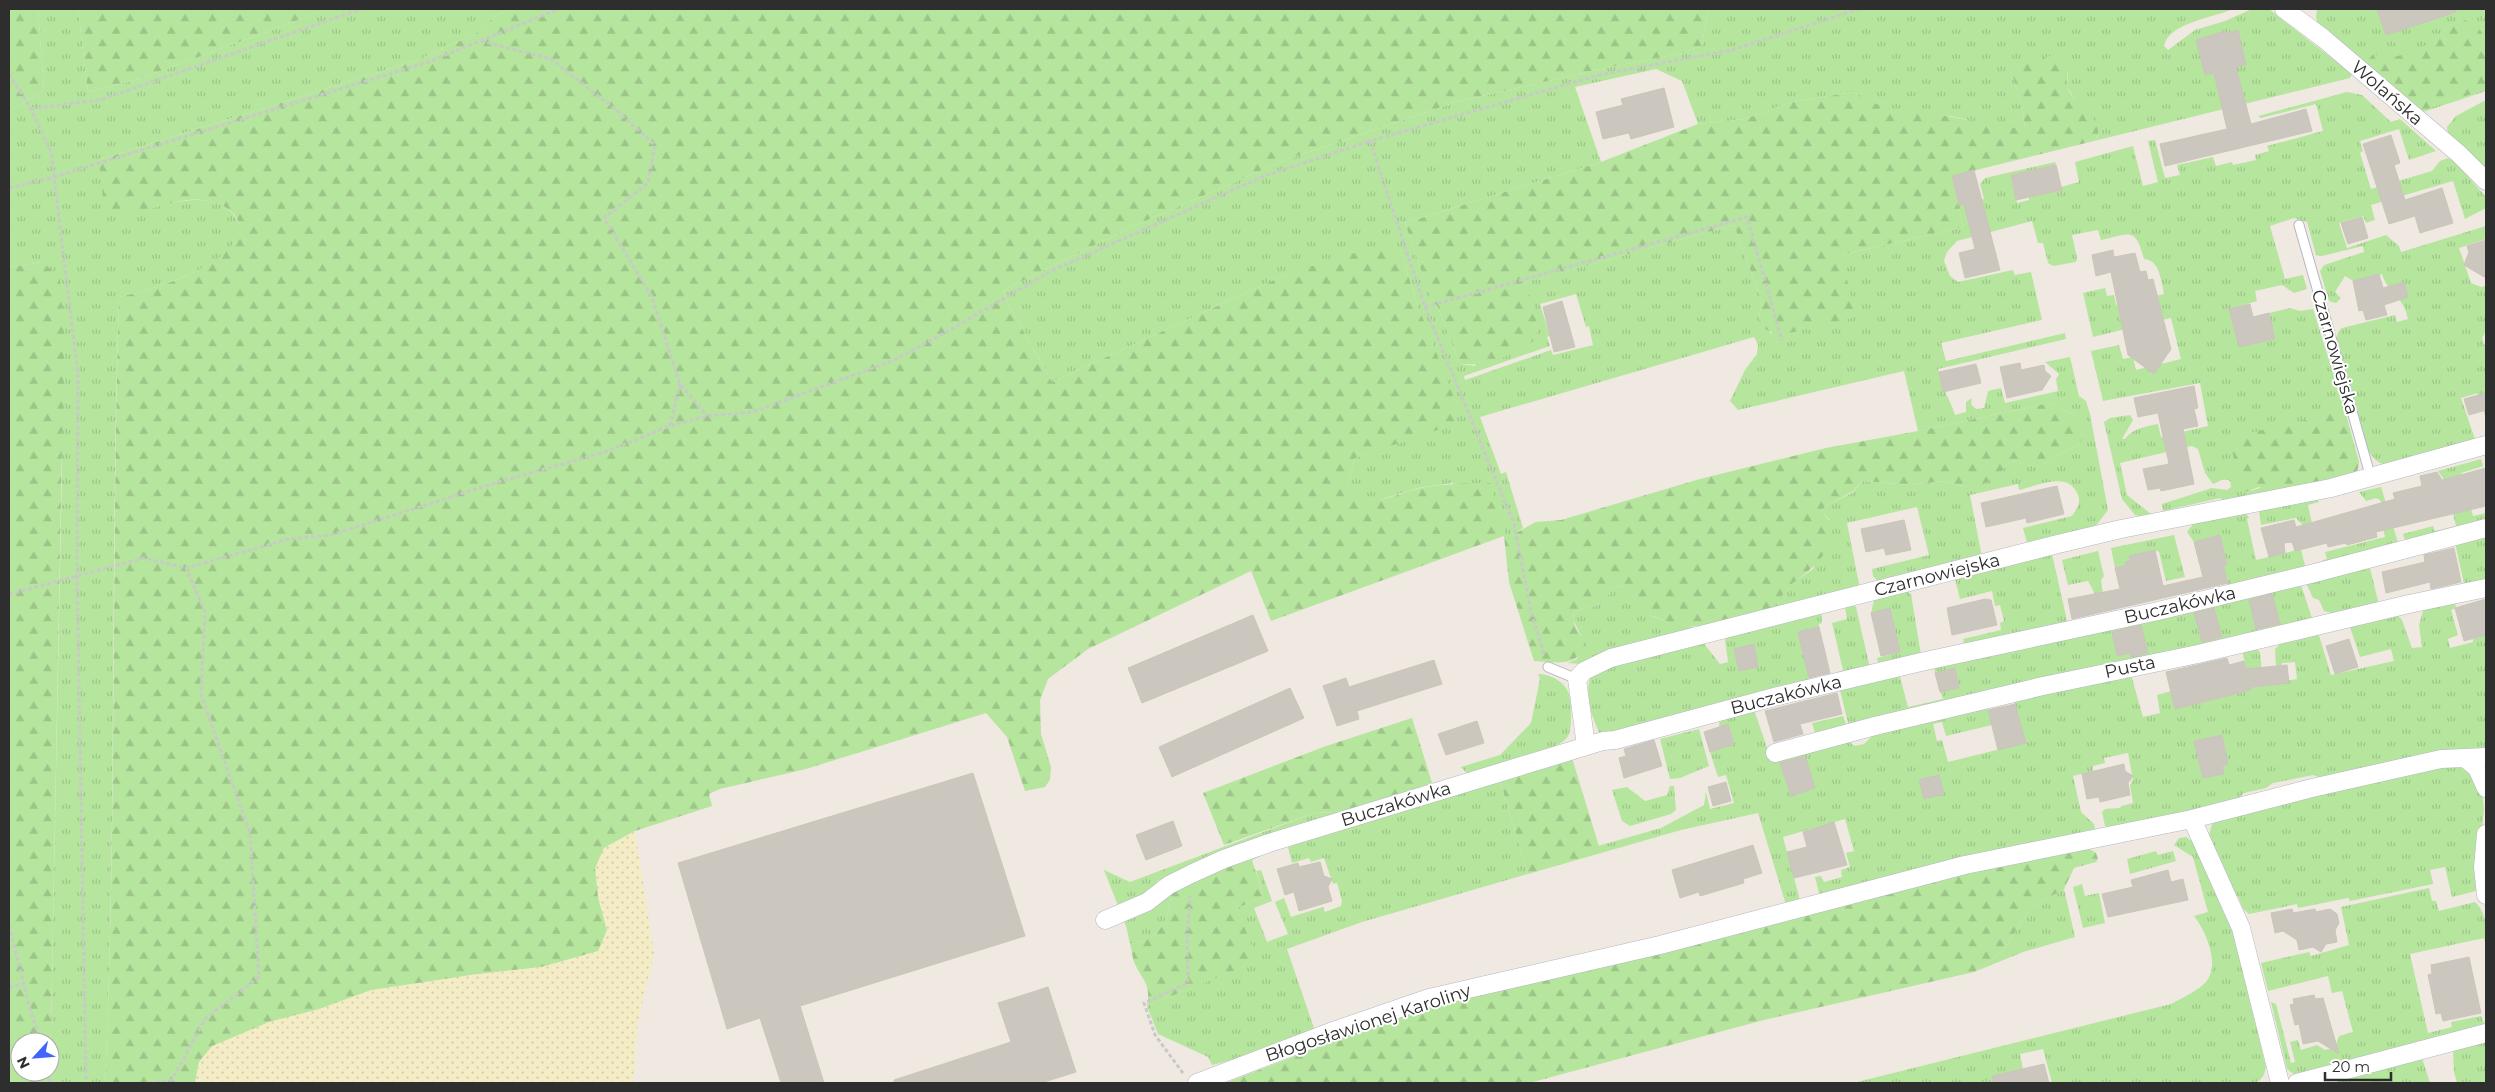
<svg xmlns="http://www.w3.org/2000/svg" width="2495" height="1092" font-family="Montserrat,sans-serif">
	<defs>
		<pattern id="grass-tufts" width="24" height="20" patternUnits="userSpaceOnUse" patternTransform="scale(1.25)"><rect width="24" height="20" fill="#b6e59e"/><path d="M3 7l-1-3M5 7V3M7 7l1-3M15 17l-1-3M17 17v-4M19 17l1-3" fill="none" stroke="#9dc588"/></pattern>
		<pattern id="forest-firs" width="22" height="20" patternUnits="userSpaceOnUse" patternTransform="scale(1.25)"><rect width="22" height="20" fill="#b6e59e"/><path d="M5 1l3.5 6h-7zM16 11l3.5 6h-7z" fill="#9dc588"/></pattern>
		<pattern id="sand-dots" width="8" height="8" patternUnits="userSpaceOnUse" patternTransform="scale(1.25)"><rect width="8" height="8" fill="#f3ecc5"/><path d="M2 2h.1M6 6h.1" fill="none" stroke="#d1cbaa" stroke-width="1.8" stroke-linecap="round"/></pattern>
	</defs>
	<rect width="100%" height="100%" fill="#efe9e1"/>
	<path fill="url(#grass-tufts)" fill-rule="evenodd" d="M38,9H78L88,92L139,79L328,9H512L495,16L475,34L420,59L99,160L126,215C157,207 219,182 238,222C242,232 235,245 227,252C204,273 149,291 119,297C110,559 117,821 105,1083H50L62,466L42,262L9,267V112L44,90Z
		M1708,9H2233C2215,17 2168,23 2164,46L2168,50L2195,30L2225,21L2252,9H2269L2352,74L2350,78L2094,141L2098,136L2067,87L2068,72L2010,68L2022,105L2025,128H2002L1951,116L1896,112L1870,102L1854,92L1792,102L1745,119L1698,124L1682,81L1656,69L1575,87L1601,162L1405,223L1431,298L1438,307L1460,364L1475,366L1515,285L1734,225L1762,302L1759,317L1771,334L1841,255L1963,227L1952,176L1960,205L1984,199L1980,184L1985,178L2055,162L2056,165L2011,175L2017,203L2029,200V197L2062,190L2061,187L2079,182L2075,162L2133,146L2143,186L2158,182L2148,141L2155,140L2165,178L2180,175L2177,165L2213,157L2216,166L2232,162L2233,165L2256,160L2255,155L2269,151L2267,146L2323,131L2316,104L2261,118L2258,116L2347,92L2362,95L2391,122L2400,119L2436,151L2409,160L2399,129L2360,141L2363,151L2360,153L2371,189L2432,171L2440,161L2448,158L2454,161L2486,197V208L2465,219L2453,181L2371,205L2375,220L2366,223L2363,216L2339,223L2347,248L2386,235L2399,246L2401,252L2486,226V239L2459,248L2471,283L2481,287L2486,286V331L2482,338L2486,349V419L2478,393L2461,398L2476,442L2389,466C2379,464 2375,460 2369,452L2337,338L2338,332L2342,328L2395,315L2397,322L2408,319C2403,295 2389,295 2382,274L2353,281L2345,276L2335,292L2341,298L2336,303L2329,301L2320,271L2324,265L2364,252L2363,246L2322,256L2316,255L2307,222L2294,218L2270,226L2285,279L2303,275L2307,289L2294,293L2282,285L2255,291L2257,301L2230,309L2239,347L2275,339L2269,313L2290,308L2300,311L2313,309L2347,418L2340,415L2250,491L2263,487L2272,492L2227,504L2220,498L2163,511L2162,504L2212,488L2227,490L2231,487L2230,481C2222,477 2220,482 2213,484L2205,473L2198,449L2192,446L2120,463L2127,495L2151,514L2144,517L2135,515L2122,499L2104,422L2110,418L2130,415L2133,420L2122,439H2125C2133,428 2144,427 2158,424L2161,437L2208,426L2200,383L2103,401L2091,351L2119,345L2123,359L2133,357L2136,370L2181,359L2171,318L2093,337L2083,293L2105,288L2107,296L2114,295L2116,305L2164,294C2161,281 2160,260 2144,259C2135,226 2130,234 2101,240L2098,230L2072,235L2077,258L2076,262L2053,266L2048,263L2043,243H2038L2032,221L1957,241L1947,252L1944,261L1950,276L1958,282L2013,270L2015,275L2031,272L2042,320L1941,343L1946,361L2065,333L2066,339L1938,369C1941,387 1950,399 1955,415L1966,412V402L1972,398L1971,404L1976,409L1984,408L1988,391L2001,388L2005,403L2058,391L2056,379L2059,374L2045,362L2070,357L2079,396L2086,401L2090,414L2108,510L2094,528L2028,546L2023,528L2072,516C2077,508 2082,502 2077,493C2067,471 2037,486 2019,490L2018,484L1970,495L1982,557L1880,583L1873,576L1872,569L1929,555L1917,507L1847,523L1860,589L1757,615L1771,608L1791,584L1813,569L1829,520L1822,510L1827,505L1852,493L1863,481L1911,485L1943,481L1967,487L1988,481L1999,475L2007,464L2014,461L2038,467L2080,443L2076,416L2049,403L1918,431L1904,371L1738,410L1730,401L1745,370L1757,354L1758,344L1754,337L1480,417L1501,474L1506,472L1523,528L1512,535L1504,536L1453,483L1418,488L1370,503L1357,499L1348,482L1355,458L1378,450L1418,306L1400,250L1287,274L1052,382L1007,302L1004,290L1129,228L1283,161L1456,102L1591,71L1683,53L1702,45ZM1576,294L1586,327L1589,326L1593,345L1553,355L1551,350L1465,380L1464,376L1550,346L1547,337L1550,336L1540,304Z
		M2317,9H2486V91L2420,113L2318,25L2316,18Z
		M2486,100V174L2448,135L2447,127L2456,116Z
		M2481,459L2483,466L2461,473L2473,516L2486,513V523L2406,544L2403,534L2433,526L2435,531L2456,526L2445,481L2438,471Z
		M2381,487L2399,546L2323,566V560L2327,559L2325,552L2385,537L2379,511L2382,505L2380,500L2376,498L2366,501L2359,492Z
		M2317,498L2319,502L2308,505L2314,532L2312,535L2296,518L2261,525L2259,511Z
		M2246,513L2249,518L2247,519L2256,560L2301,549L2306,570L2229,589L2226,576H2204L2201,571L2227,565L2220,535L2194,542L2187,532L2193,524Z
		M2174,535L2185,577L2166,581L2159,552L2155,550L2129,556L2130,561L2125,562L2126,565L2115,568L2111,548Z
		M2486,535V584L2465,588L2455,543Z
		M2098,551L2104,576L2101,580L2103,595L2096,596L2088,581L2068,585L2062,560Z
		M2052,554L2068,625L1964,644L1963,639L2001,630L2000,623L2004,621L2000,605L1995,606L1992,591L1960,599L1955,579Z
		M2369,564L2379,605L2335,614L2324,611L2319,600L2313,598L2305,581Z
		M2300,582L2313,621L1816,736L1812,723L1843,716L1846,724L1848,723L1839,686L1899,673L1908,707L1943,699L1941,692L1955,669L1935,673L1934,665Z
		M1620,585C1632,592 1637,607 1650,615C1656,619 1690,626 1699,628L1582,664L1567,663L1577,659L1581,636L1573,619L1574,612C1583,607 1592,609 1600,603C1609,597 1610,589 1620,585Z
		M1905,590L1911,594L1921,655L1879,667L1877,658L1900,652L1890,609L1871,613L1874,600Z
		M2455,602L2456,608L2451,610L2458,635L2448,639L2450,648L2473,642V639L2486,635V753L2327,780L2313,775L2273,783L2266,788L2244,793L2236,801L2169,818L2108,827L2105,826L2102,812L2105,809L2120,808L2121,806L2133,803L2130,785L2133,780L2128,753L2104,758L2105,763L2093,766V771L2073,776L2081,812L2094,824L2095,829L1966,858L1820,897L1815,877L1821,876L1824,882L1842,877L1841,870L1850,867L1846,853L1854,851L1845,819L1783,837L1801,904L1787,908L1758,813L1681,830L1601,853L1598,846L1661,828L1704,805L1706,792L1710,809L1734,803L1726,775L1718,777L1710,752L1734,744L1728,724L1719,727L1720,716L1753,707L1771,759L1846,738L1854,746L1864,744L1877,731L1986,704L1992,725L1946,736L1942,722L1933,724L1937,741L1942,740L1948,762L2025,743L2014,702L2131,675L2143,717L2160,713L2157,695L2171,691L2175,708L2251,690L2242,650L2256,649L2260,652L2263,685L2297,679L2295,662L2282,663L2281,666H2276L2275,649L2282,642L2318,632L2331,675L2394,661L2391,649L2360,657L2349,624L2396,613L2402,620L2412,648L2422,647L2419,625L2424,608Z
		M1853,605L1856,607L1870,668L1831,675L1843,670L1832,623L1847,619L1845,607Z
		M1821,610L1822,623L1819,624V627L1798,632L1811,683L1604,736L1599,732C1591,715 1584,694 1591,675L1617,663L1701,640L1720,664L1728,662L1725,640L1728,636Z
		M1538,674C1549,674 1565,681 1569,694C1571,704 1573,726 1568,736C1559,752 1490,770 1470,777L1461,767L1500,755L1531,723L1540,679Z
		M1699,729L1709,766L1680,778L1670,779L1660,739Z
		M2450,763L2468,769L2482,792L2484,809L2476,891L2452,897L2445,867L2430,870L2433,884L2350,901L2348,898L2298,908L2297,904L2249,914L2243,909L2238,896L2231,895L2208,839L2212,824L2224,817Z
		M1500,781L1528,874L1362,922L1287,949L1315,1031L1244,1057L1212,1065L1208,1057L1158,1034L1147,1006L1257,961L1237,908L1264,897L1256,871L1261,870L1272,901L1254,908L1267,942L1288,934L1275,902L1284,898L1291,917L1323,907L1325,912L1341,906L1342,901L1337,883L1333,884L1324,858L1311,862L1309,858L1292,863L1288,847L1292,846L1293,841Z
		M1670,786H1674L1676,810L1671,814L1630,826L1622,821L1612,790L1627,787L1645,801L1667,795Z
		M1354,811L1241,848L1157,881V890L1171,894C1169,922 1159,940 1130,944L1126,926L1104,870L1130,882L1314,813Z
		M2186,837L2193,842L2206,867L2232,928L2266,1067C2264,1075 2263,1079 2255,1083H2052L2043,1049L2020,1054L2024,1074L1997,1083H1853L2171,1004C2182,998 2195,992 2204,984C2222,967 2206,931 2194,916L2208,912L2193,857L2174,845L2179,838Z
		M2156,851L2158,855L2173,851L2176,861L2130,874L2127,859Z
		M2082,884L2085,896L2099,893L2105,923L2083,928L2073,887Z
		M2429,888L2432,901H2436L2439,911L2475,902C2488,914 2486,931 2486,946L2484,938L2410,954L2428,1033L2452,1027L2451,1022L2481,1016L2486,1028L2295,1075L2287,1069L2271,1002L2276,1004L2291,1063L2295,1062L2290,1042L2298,1040L2301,1050L2317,1045L2325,1050L2335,1047L2339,1036L2353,1032L2342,991L2332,993L2328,976L2268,991L2261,963L2309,952L2311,956L2349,945L2341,907Z
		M2064,889L2075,937L2023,952L1974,972L1995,958L2008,944L2030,908Z
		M2486,1041V1083H2457L2454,1072L2453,1050Z
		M2422,1058L2430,1083H2322Z"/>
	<path fill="url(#forest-firs)" fill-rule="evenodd" d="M9,9H38L44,90L9,112Z
		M78,9H328L139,79L88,92Z
		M512,9H1708L1702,45L1683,53L1591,71L1456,102L1283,161L1129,228L1004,290L1007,302L1052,382L1287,274L1367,249L1387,246L1400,250L1418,306L1460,413L1452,425L1355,458L1348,482L1357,498C1380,506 1397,493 1420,488C1443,484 1466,483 1490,483L1505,535H1512L1536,522L1561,520L1700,479L1826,448L1918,431L2049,403L2076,416L2085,437L2080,443L2038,467L2014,461L2007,464L1999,475L1988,482L1967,487L1943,481L1911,485L1863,481L1852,492L1827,505L1822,510L1832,526C1832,554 1813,568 1793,583C1784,590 1780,602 1770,609C1750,621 1703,629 1681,625C1676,624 1644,614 1642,611C1633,603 1631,592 1620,585C1610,589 1609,597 1600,603C1592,609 1583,607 1574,612C1571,625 1580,634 1586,645C1576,668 1555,662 1534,661L1509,582L1504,536L1271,621L1251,571L1088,649L1048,679L1040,700L1041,734L1051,767L1050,779L1045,787L1025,791L1007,737L986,713L806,769L720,789L709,794L712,806L635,831L604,848L598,897L607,930L599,951L542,967L471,975L269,1022L199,1062L195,1083H105C117,821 111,559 119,297C149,291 240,265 239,226C238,213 224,205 213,202C184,193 155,210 128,215C120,216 112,216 105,216L99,160L420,59L475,34L495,16Z
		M2464,20C2494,26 2486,65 2486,89L2427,109H2416L2370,68L2368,61L2372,55C2380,54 2385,57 2391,57C2406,56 2426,45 2439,38C2448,32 2453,23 2464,20Z
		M2051,56L2060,58L2068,65C2069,74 2065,81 2068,89C2075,106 2110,123 2094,141L1952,176L1963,227L1841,255L1856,317L1777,336L1764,328L1759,317L1762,302L1734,225L1516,285C1519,287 1523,289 1526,291C1536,300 1540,329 1535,340L1490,365L1460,364L1438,307L1431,299L1405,223L1601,162L1698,124L1745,119L1792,102L1854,92C1893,117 1912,109 1953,117C1978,122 2000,128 2025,128L2022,105L2010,68Z
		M42,262L60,277L64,337L50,1083H9V267ZM20,1042H50V1072H20Z
		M2339,412L2347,418L2359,462L2358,469L2354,474L2272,492L2259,487L2242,493L2229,438Z
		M1412,718L1433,786L1354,811L1314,813L1224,845L1203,793L1326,746Z
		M1572,758L1601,853L1528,874L1500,781Z
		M2088,848L2096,853L2098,859L2096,862L2074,868L2064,889L2030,908L2008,944L1995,958L1974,972L1764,1020L1529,1083H1225L1435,1003L2012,859Z
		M1259,850L1261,856L1252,860L1264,897L1237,908L1258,961L1147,1006C1151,983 1144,983 1135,964C1132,958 1132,950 1130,944C1159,940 1169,922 1171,894L1197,879Z"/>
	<path fill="url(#sand-dots)" d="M635,831L654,953L638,1021L633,1083H195L199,1062L212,1046L269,1022L319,1009L371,990L471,975L542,967L598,951L607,930L598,897L595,868L604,848Z"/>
	<path fill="#cbc7bf" stroke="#cbc5ba" d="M2377,9H2455L2456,12L2386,35Z
		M2238,30L2246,65L2236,67L2251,124L2306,109L2312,131L2165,166L2160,144L2227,129L2214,73L2205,75L2196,40L2225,31L2226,33Z
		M1664,88L1674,127L1631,139L1629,133L1603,139L1596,112L1623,105L1621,99Z
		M2391,135L2400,163L2394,165L2405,200L2442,188L2453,223L2420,233L2415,216L2389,224L2363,144Z
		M2056,165L2062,190L2016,200L2011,175Z
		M1974,170L2000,270L1965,278L1959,253L1975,249L1964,204L1959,205L1952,176Z
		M2362,217L2368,238L2348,244L2341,223Z
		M2486,240V278L2464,265L2469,252L2467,246Z
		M2113,250L2114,257L2135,253L2140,272L2146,271L2148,280L2153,279L2171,349L2154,374L2128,355L2111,272L2096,276L2092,255Z
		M2379,274L2383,288L2404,282L2408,297L2384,305L2387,315L2366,320L2363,310L2359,311L2353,281Z
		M1562,301L1575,347L1554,352L1543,307Z
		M2250,304L2253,317L2269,313L2275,339L2239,347L2229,309Z
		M2020,363L2021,370L2044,365L2045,371L2051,376L2042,390L2007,398L2000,367Z
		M1976,364L1981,383L1943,392L1939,372Z
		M2194,386L2198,408L2194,409L2198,426L2183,429L2194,484L2161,491L2160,488L2148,490L2143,469L2169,464L2158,413L2138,417L2134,398Z
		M2486,393V410L2469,415L2464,399Z
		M2486,468V506L2376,532L2377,537L2347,545L2346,543L2328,547L2327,543L2295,551L2292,542L2284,543L2285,553L2269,557L2261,528L2294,520L2296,527L2395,499L2393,493L2422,486L2420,476L2437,472L2442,480Z
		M2057,486L2064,514L2027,523L2026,518L1986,527L1981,503Z
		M1904,520L1911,550L1886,555L1884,548L1866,552L1861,529Z
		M2220,535L2227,565L2223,566L2228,583L2072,619L2068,599L2120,589L2115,568L2126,565L2125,562L2130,561L2129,556L2155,550L2163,586L2203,577L2194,542Z
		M2454,548L2461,582L2431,589L2430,582L2386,593L2382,572L2425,562L2424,555Z
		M2272,594L2280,624L2256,629L2249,600Z
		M1985,599L1991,600L1997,625L1952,635L1947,608Z
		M2486,599V635L2464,641L2455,608Z
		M1890,608L1900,652L1881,656L1871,613Z
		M2214,608L2222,637L2202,642L2194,613Z
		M1253,615L1268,651L1142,703L1128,668Z
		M2141,625L2148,653L2131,657L2130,653L2117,656L2112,632Z
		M1819,627L1830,673L1809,678L1798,632Z
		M2349,639L2358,667L2335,674L2326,646Z
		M1754,644L1758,667L1739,671L1734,649Z
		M2227,658L2229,665L2244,661L2246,669L2287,665L2289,683L2251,687V690L2175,709L2166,672Z
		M1434,660L1442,684L1357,711L1359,719L1337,726L1323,686L1346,678L1349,687Z
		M1955,668L1959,688L1940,692L1935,673Z
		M1290,688L1304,718L1172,777L1159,747Z
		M1837,693L1842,714L1800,724L1803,734L1774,742L1765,711Z
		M2015,704L2026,743L1998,750L1988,710Z
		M1477,721L1484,743L1446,755L1438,734Z
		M1728,724L1734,744L1710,752L1704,732Z
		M2222,735L2228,764L2222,766L2224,774L2203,778L2194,741Z
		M1654,740L1662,766L1624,778L1619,758L1626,756L1624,749Z
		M1805,756L1815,788L1791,796L1780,763Z
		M2124,764L2125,771L2133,776L2128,783L2130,795L2100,802L2099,797L2087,799L2082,774Z
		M973,773L1025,936L800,1006L824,1083H781L760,1018L727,1029L678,863Z
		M1939,775L1944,794L1924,799L1919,780Z
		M1726,782L1731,801L1713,806L1708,787Z
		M1173,821L1182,846L1146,860L1136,835Z
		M1834,822L1847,865L1794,878L1787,852L1807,847L1803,832Z
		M1753,845L1762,873L1743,879L1744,883L1700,896L1699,892L1680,898L1672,870Z
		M1320,862L1324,876L1332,879L1328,887L1332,901L1299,911L1294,892L1285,895L1277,869L1298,863L1299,867Z
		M2168,870L2171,882L2183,879L2188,900L2108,917L2102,894L2133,887L2131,880Z
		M2292,909L2293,913L2315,909L2316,912L2330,909L2337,914L2339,923L2335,930L2337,942L2326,944L2321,952L2313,947L2299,950L2297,940L2283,931L2275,933L2271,913Z
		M2469,957L2481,1013L2443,1021L2441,1013L2436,1014L2432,994L2428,975L2432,974L2431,965Z
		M1048,987L1076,1072L1041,1083H894V1080L1011,1042L998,1003Z
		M2314,995L2315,999L2323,998L2339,1054L2318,1041L2303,1044L2299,1024L2295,1025L2290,1005L2294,1004L2293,999Z
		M2044,1064L2049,1083H1993L1992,1076Z"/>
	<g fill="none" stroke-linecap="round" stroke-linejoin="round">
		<g stroke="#b4b7c1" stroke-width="11">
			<path id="lane" d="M2299,225L2371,478
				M1548,667L1577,679"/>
		</g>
		<g stroke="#b4b7c1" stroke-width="19">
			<path id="street" d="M2284,9L2323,38L2459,154L2486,181
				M1586,746L1577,679L1584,671L1611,658L2058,544L2121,529L2331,488L2486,445
				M1775,753L1875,726L2043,686L2198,654L2409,604L2486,588
				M2466,759L2477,768L2486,788
				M2192,819L2241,928L2280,1083
				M2486,834L2483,867L2486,895
				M1105,920L1147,902L1169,885L1191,874L1224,859L1269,843L1603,741L1615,740L1778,696L1921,662L2158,611L2315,573L2486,528
				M1197,1083L1336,1030L1429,998L1660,945L1965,865L2192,819L2312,788L2441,759L2486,757
				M2297,1083L2486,1033"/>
		</g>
		<path stroke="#c9c9c9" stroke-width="3" stroke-dasharray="4 2.5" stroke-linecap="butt" d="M481,41L551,59L616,110L655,145L648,183L604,218L651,295L680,384L707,416
			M9,74L31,109L51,152L78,375L77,576L86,1083
			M31,109L103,99L361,9
			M9,188L54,177L428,62L559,9
			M1425,307L1747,217L1782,341
			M670,426L680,384
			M9,594L144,558L186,568L289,539L331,535L498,482L605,452L670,426L707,416L753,412L892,361L950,330L1051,271L1262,177L1370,141
			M1544,654L1531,611L1514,524L1425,307L1370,141L1599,75L1732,50L1859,9
			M9,925L30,1009L41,1042
			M9,987L25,984
			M49,1072L50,1083
			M1183,1073L1155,1035L1144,1003L1188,983L1187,938L1190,896
			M150,1083L172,1080L205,1019L259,977L250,833L201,695L205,612L186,568"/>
		<use href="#lane" stroke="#fff" stroke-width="9"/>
		<use href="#street" stroke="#fff" stroke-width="18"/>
	</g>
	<g text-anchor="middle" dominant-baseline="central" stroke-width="4" stroke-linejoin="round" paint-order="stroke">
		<g font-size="18" fill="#2e2e2e" stroke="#fff">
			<text transform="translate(2387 93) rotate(41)">Wolańska</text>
			<text transform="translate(2335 352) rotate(74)">Czarnowiejska</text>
			<text transform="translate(1937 575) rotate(-14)">Czarnowiejska</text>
			<text transform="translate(2180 605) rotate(-13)">Buczakówka</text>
			<text transform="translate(2130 667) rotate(-12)">Pusta</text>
			<text transform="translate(1786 695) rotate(-14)">Buczakówka</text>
			<text transform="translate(1396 804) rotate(-17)">Buczakówka</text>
			<text transform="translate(1368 1023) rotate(-18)">Błogosławionej Karoliny</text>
		</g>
	</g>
	<rect width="2495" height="1092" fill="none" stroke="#2e2e2e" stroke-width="20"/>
	<g transform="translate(35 1057) rotate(244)"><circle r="24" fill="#ffffff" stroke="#ababab"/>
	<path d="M0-4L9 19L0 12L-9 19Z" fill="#4264fb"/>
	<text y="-8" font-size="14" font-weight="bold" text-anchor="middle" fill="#2e2e2e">N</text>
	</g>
	<path d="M2325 1072v8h66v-8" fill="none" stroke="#2e2e2e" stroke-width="2.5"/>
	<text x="2332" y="1072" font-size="15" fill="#2e2e2e" stroke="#ffffff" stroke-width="4" paint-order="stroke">20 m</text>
</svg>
